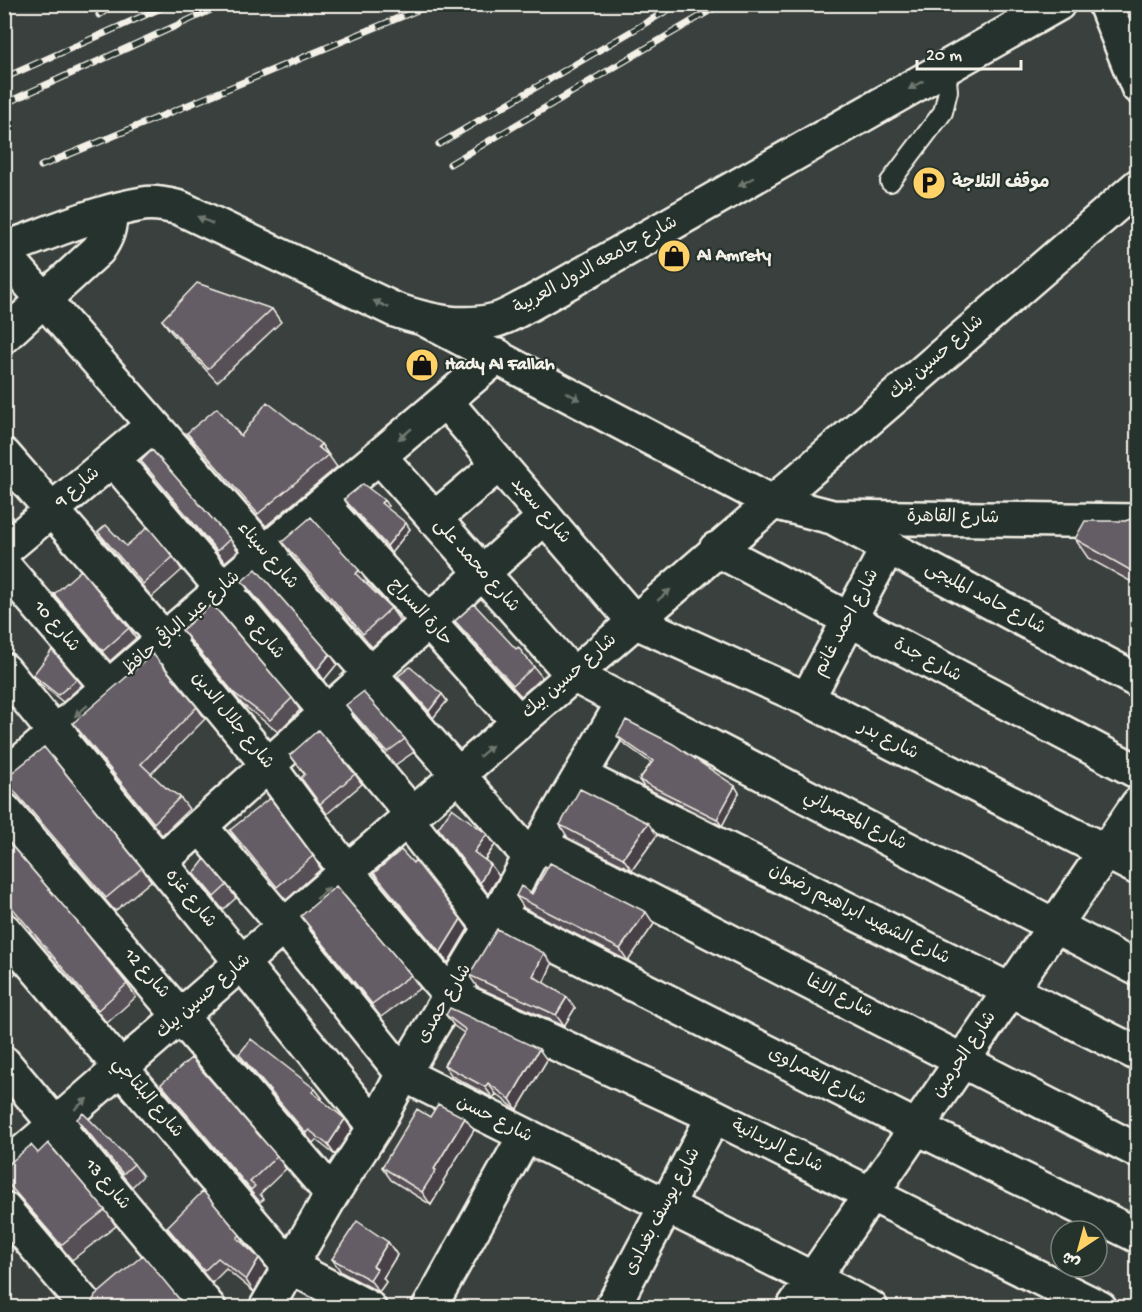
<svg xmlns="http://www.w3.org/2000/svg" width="1142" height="1312" font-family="'Gochi Hand','Playpen Sans Arabic',sans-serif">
	<rect width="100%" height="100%" fill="#39403e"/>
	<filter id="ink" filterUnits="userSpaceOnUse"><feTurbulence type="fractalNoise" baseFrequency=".0167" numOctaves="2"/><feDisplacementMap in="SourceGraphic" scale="12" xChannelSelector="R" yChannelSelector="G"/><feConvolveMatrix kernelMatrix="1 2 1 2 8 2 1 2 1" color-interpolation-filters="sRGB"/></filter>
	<g filter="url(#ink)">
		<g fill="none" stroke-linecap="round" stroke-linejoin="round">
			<g stroke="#f4f1e8" stroke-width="22">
				<path id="lane" d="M890,182L943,112L948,91L946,68"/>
			</g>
			<g stroke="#f4f1e8" stroke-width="38">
				<path id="street" d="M4,254L530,857
					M428,321L770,501L832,517L1138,521
					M4,336L98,250C107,237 110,228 110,212
					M445,401L634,621L807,699L1138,868
					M4,455L164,639L268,765L347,872L450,995L714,1116L1100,1308
					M379,456L573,675L1138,969
					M113,459L413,815
					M322,504L519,722
					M434,519L499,464
					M836,519L1138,681
					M716,549L1138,772
					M4,550L153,425
					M4,566L108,687
					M4,670L375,1127
					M807,699L888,547
					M580,776L1138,1054
					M4,777L264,553L498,356
					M4,810L332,1194
					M407,820L491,928
					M200,826L285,927L403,1074L871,1308
					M540,844L1138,1151
					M160,862L545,517
					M498,916L916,1127L1138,1236
					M4,930L289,1266L369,1308
					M4,1063L209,1308
					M4,1209L88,1308
					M266,1308L332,1194L375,1127L403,1074L498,916L530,857L540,844L624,701
					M429,1308L525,1136
					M612,1308L714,1116
					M793,1308L1138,804"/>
			</g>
			<g stroke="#f4f1e8" stroke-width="38">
				<path id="secondary" d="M1105,4L1138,87
					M4,249C47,234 98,211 143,204C155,202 168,205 180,208L395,310C428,321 462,329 496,320C508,317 519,309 530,304L1058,4
					M4,1169C383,842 758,512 1138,186"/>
			</g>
			<use href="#lane" stroke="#26332d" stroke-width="18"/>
			<use href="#street" stroke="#26332d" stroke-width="33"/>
			<use href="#secondary" stroke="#26332d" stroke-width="33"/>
			<g stroke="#f4f1e8" stroke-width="7">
				<path id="rail" d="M99,15L115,4
					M4,78L170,4
					M4,104L224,4
					M439,144L678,4
					M450,164L721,4
					M41,166L432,4"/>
			</g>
			<use href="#rail" stroke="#26332d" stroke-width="4.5" stroke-dasharray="14" stroke-linecap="butt"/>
		</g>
		<path fill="#575057" stroke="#f4f1e8" stroke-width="1.5" d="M272,309L281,322L217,382L171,332L162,320Z
			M187,433L241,436L321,444L337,467L266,526L196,446Z
			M141,461L230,539L238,551L225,562L149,473Z
			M344,499L388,506L387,508L410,529L391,553L349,506Z
			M1137,517V585L1088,558L1075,539Z
			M98,532L126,546L173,557L182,570L152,597L107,545Z
			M282,542L368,583L367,584L391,608L400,621L372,647L291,555Z
			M242,581L330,654L337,664L324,680L249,591Z
			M54,594L129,628L136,638L110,661L61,604Z
			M455,621L516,649L534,667L542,677L521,696L462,631Z
			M182,630L292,698L300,710L278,732L242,704L190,641Z
			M33,675L77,679L82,685L63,702L37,681Z
			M398,676L442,694L447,701L433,718Z
			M346,705L405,739L414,752L395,765L355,717Z
			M197,707L205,719L151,774L165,787L180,797L189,809L162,835L81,735L73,723Z
			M617,736L735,786L739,793L722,826L644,787L639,780L651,763L622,742Z
			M4,744L8,749L4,752Z
			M290,755L355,774L362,784L327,814L301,778L305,775Z
			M4,779L142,868L151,881L115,911L18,798L12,793L4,783Z
			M560,825L657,835L632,870L568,838Z
			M438,828L495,845L485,860L490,864L499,876L488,894Z
			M230,830L313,856L321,869L286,900L238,843Z
			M4,837L127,984L136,997L107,1023L18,918L11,913L4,912Z
			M194,873L227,885L236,898L223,910Z
			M374,873L461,919L468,929L448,963L381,884Z
			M532,894L654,924L628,961L524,908L516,896Z
			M301,916L411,975L420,988L381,1017L310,928Z
			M4,957L16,973L4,984Z
			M552,964L543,983L567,997L575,1008L564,1026L477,987L469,975Z
			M446,1015L547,1060L517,1110L496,1094L493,1098L452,1076L444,1065L464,1033L454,1026Z
			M239,1054L315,1089L322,1098L321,1099L352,1129L335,1155L316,1140L313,1143L246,1064Z
			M161,1084L277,1156L286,1169L260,1194L264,1199L260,1202L170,1097Z
			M430,1117L474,1130L443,1181L444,1183L431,1205L391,1180L382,1167Z
			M77,1119L134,1164L143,1176L132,1187L86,1132Z
			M38,1153L105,1210L116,1226L72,1260L18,1196L11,1192L4,1191V1168Z
			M167,1227L240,1235L247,1247L267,1269L254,1292L226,1269L212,1283L175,1238Z
			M4,1237L11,1246L4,1251Z
			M388,1242L397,1255L383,1278L386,1282L379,1292L341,1272L332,1259Z"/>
		<path fill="#474147" stroke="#f4f1e8" stroke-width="1.5" d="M321,444L330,457L328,455L318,447Z
			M384,500L388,506L386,510L381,503Z
			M406,523L410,529L391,553L387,546Z
			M359,570L368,583L365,586L356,574Z
			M330,654L337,664L324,680L317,670Z
			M442,694L447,701L433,718L429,711Z
			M735,786L739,793L722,826L717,819Z
			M648,823L657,835L632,870L623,858Z
			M487,834L495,845L482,863L474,852Z
			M490,864L499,876L488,894L480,883Z
			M646,912L654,924L628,961L620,949Z
			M461,919L468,929L448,963L440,953Z
			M544,953L552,964L541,988L533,976Z
			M567,997L575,1008L564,1026L556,1015Z
			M539,1049L547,1060L517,1110L510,1099Z
			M488,1083L496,1094L493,1098L485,1087Z
			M315,1089L322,1098L319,1102L312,1092Z
			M465,1118L474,1130L443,1181L444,1183L431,1205L422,1192L434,1169Z
			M345,1119L352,1129L335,1155L328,1145Z
			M388,1242L397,1255L383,1278L386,1282L379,1292L370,1280L373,1266Z
			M259,1258L267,1269L254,1292L246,1280Z"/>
		<path fill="#655d65" stroke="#f4f1e8" stroke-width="1.5" d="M197,283L272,309L208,369L162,320Z
			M267,402L321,444L318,447L328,455L258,514L187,433L217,408L241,436Z
			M152,450L230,539L217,551L141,461Z
			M363,484L384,500L381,503L406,523L387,546L344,499Z
			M311,517L359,570L356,574L391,608L363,634L282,542Z
			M1137,517V574L1075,539L1085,521H1125Z
			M106,525L126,546L148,527L173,557L143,584L98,532Z
			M256,569L330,654L317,670L242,581Z
			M81,570L129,628L103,651L54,594Z
			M212,604L292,698L270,720L234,693L182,630Z
			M474,604L516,649L518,647L534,667L513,685L455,621Z
			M52,650L77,679L58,695L33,675Z
			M153,654L197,707L141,764L165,787L180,797L154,823L73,723Z
			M410,667L442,694L429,711L398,676Z
			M363,692L405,739L387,752L346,705Z
			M626,720L673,744L735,786L717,819L639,780L653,761L617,736Z
			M318,730L355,774L320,804L301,778L305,774L290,755Z
			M44,747L142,868L106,898L9,785L4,782V779Z
			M580,789L648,823L623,858L560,825Z
			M270,798L313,856L277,887L230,830Z
			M452,808L487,834L474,852L490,864L480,883L438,828Z
			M4,837L78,923L127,984L98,1010L10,905L4,902Z
			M401,850L413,863L415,860L461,919L440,953L374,873Z
			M205,859L227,885L214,897L194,873Z
			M550,863L646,912L620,949L516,896L521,886L532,894Z
			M336,886L411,975L372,1004L301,916Z
			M497,929L544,953L533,976L567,997L556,1015L469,975Z
			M450,1008L539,1049L510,1099L488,1083L485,1087L444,1065L466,1030L446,1015Z
			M251,1039L315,1089L312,1092L345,1119L328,1145L309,1130L306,1133L239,1054Z
			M191,1058L277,1156L250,1182L255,1186L251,1190L161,1084Z
			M438,1104L465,1118L434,1169L436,1170L422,1192L382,1167L417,1109L430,1117Z
			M83,1113L134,1164L123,1174L77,1119Z
			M48,1143L105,1210L61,1245L4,1179V1168L31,1145L38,1153Z
			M203,1191L240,1235L237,1238L259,1258L246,1280L218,1258L204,1271L167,1227Z
			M357,1221L388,1242L373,1266L377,1269L370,1280L332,1259Z
			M143,1255L184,1305L189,1308H89L95,1296Z"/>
		<defs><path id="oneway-solid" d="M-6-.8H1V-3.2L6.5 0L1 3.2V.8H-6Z" transform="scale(1.5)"/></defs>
		<g fill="#6e766e">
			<use href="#oneway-solid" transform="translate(916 85) rotate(150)"/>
			<use href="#oneway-solid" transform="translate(746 182) rotate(150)"/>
			<use href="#oneway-solid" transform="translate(205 220) rotate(-155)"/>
			<use href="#oneway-solid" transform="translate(381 304) rotate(-155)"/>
			<use href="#oneway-solid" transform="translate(573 396) rotate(28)"/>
			<use href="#oneway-solid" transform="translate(405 434) rotate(140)"/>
			<use href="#oneway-solid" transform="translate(664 595) rotate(-41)"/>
			<use href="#oneway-solid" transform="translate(81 711) rotate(139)"/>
			<use href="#oneway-solid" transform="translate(486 751) rotate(-41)"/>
			<use href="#oneway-solid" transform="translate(323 893) rotate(-42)"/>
			<use href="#oneway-solid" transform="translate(81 1104) rotate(-41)"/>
		</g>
	</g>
	<defs>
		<g id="parking-disc" transform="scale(1.725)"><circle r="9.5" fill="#ffd166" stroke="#26332d"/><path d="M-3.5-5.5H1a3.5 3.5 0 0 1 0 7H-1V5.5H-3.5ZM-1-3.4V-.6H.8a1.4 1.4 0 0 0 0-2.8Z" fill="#111"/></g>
		<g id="shop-disc" transform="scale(1.725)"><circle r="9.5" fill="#ffd166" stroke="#26332d"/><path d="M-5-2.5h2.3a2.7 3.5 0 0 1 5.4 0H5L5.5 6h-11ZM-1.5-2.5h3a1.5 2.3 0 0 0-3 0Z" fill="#111"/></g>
	</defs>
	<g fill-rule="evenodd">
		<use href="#parking-disc" x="929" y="183"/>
		<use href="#shop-disc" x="674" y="256"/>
		<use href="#shop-disc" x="422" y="365"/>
	</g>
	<g text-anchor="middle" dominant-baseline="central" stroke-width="4.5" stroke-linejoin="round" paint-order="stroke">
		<g font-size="18" font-weight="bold" fill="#f4f1e8" stroke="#26332d" text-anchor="start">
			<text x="952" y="183">موقف التلاجة</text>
			<text x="697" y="256">Al Amrety</text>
			<text x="445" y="365">Hady Al Fallah</text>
		</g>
		<g font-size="18" fill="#f4f1e8" stroke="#26332d">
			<text transform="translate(596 266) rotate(-29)">شارع جامعه الدول العربية</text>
			<text transform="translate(937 358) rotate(-41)">شارع حسين بيك</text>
			<text transform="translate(78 488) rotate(-40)">شارع 9</text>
			<text transform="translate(540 511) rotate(49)">شارع سعيد</text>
			<text transform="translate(953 518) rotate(1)">شارع القاهرة</text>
			<text transform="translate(267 556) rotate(49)">شارع سيناء</text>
			<text transform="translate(476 566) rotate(48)">شارع محمد على</text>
			<text transform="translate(985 599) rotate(28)">شارع حامد المليجى</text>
			<text transform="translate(420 613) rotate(48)">حارة السراج</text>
			<text transform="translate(847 623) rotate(-62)">شارع احمد غانم</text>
			<text transform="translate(182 624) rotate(-41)">شارع عبد الباقي حافظ</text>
			<text transform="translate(56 627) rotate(50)">شارع 10</text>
			<text transform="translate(263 637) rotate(50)">شارع 8</text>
			<text transform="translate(927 661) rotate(28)">شارع جدة</text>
			<text transform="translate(570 677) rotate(-41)">شارع حسين بيك</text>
			<text transform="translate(232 721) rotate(51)">شارع جلال الدين</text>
			<text transform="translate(888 741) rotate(27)">شارع بدر</text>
			<text transform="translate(855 821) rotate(27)">شارع المعصراني</text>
			<text transform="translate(190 899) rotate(51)">شارع غزه</text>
			<text transform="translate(859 915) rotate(27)">شارع الشهيد ابراهيم رضوان</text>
			<text transform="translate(146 974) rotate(49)">شارع 12</text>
			<text transform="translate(204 997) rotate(-41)">شارع حسين بيك</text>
			<text transform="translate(839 997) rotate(27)">شارع الاغا</text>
			<text transform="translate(445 1004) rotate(-59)">شارع حمدى</text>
			<text transform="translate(965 1055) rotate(-56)">شارع الحرمين</text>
			<text transform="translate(817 1077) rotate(27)">شارع الغمراوى</text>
			<text transform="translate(147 1098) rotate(50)">شارع البلتاجي</text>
			<text transform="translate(494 1120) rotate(27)">شارع حسن</text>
			<text transform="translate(777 1147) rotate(26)">شارع الريدانية</text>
			<text transform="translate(107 1185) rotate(50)">شارع 13</text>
			<text transform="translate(663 1212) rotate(-62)">شارع يوسف بغدادى</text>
		</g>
	</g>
	<rect width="1142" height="1312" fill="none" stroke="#26332d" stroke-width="24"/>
	<rect x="12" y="12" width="1118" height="1288" fill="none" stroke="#f4f1e8" stroke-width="2" filter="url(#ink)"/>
	<g transform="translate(1079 1249) rotate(216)"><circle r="28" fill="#26332d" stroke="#787f78" stroke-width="1.5"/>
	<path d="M0-4.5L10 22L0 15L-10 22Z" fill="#ffd166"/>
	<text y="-9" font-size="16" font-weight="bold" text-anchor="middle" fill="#f4f1e8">ش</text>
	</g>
	<path d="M917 60v9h104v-9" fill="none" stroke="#f4f1e8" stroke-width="3"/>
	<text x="926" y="60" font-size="18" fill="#f4f1e8" stroke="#26332d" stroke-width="4.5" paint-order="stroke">20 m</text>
</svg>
